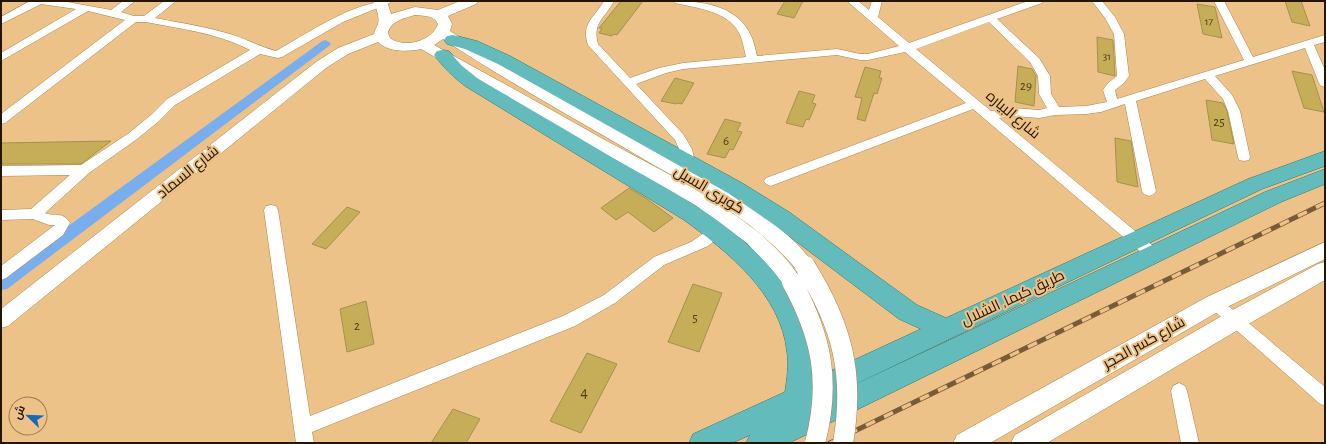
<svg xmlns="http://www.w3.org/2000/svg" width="1326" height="444" font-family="'Alegreya Sans',Cairo,sans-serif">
	<rect width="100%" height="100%" fill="#edc288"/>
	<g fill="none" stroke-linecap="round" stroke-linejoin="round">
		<path fill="#78adee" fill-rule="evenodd" d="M325,40L329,42L331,44L329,46L7,289L1,290V275L321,42Z"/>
	</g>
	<path fill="#c6ae58" stroke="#a4914f" d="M621,1H643L617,35L614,34L612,36L599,33L602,28H599Z
		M785,1H803L794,18L777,14Z
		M1285,1H1301L1310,26L1292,22Z
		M1197,4L1215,7L1222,38L1203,34Z
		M1097,37L1113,40L1115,76L1098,72Z
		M1018,66L1032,69L1036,76L1034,106L1015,102Z
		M865,67L881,71L879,78H882L877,94L874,93L865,121L857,119L862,98L855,97Z
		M1292,71L1312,75L1324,112L1304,108Z
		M675,78L694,83L682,104L677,103L676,104L661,101Z
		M799,91L815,95L812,103L816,104L809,120L806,119L803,127L786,123Z
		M1206,100L1223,103L1227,111L1234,144L1212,140Z
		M725,119L741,123L737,131L742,132L733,150L730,149L725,158L707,154Z
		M1115,138L1131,141L1138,187L1117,182Z
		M111,141L81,164H1V143Z
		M629,188L647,199L673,218L654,232L628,212L616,220L601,208Z
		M347,207L360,212L326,249L312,244Z
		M693,284L722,293L699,352L668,342Z
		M366,301L374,344L347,352L340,309Z
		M587,353L617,364L581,433L550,421Z
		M453,409L480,419L466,443H431Z"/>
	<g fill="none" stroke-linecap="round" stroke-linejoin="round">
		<g stroke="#ad844c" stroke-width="1">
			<path id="minor" d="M30,1H62L111,10L123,1H135L121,12L134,16H144L164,1H176L155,18C181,23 208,27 233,35C248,40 261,47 276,51C308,33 354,1 391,1L390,3L343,22L282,57L278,58L260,54L175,105L159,121L137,139L89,173L45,213C55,217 63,211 70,223L63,235L6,278L1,280V266L55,225H49L33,219L1,220V210L31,209L70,175L1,176V166L81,165L129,133L151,115L167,99L250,50C218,33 181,29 146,22H136L5,123L1,124V114L125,20L88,11L1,61V53L76,9L41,4L1,24V17Z
				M604,1H614C605,18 592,23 598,44L630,78L659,68L683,63L746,57C744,49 743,40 739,33C728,11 697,8 675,3L674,1C700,1 733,5 748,30C753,38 755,47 757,56L837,49L860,54H868L899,46L847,1H858L869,10L872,1H882L878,17L909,43L1028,1H1043L1042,3L997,19L1039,58L1050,76L1051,94L1059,107L1086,106L1107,102L1103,90L1108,83L1117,76L1114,34L1105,18L1092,1H1102L1115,17L1124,34L1129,76L1124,83L1115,90L1117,99L1244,60L1214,1H1224L1253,57L1325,35V42L1314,45L1325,70V87L1321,86L1319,83L1305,48L1215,76L1232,95L1240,111L1250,157L1249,160L1244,161L1239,160L1238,157L1228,111L1223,99L1205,79L1136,101L1156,191L1154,194L1149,196L1144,194L1142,191L1125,104L1101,112L1086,114L1055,115L1039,118L1013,116L999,118L1158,250L1160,254L1158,258L1153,260L1148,258L973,109L776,184L771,186L766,184L764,181L766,178L966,103L905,52L868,60H860L837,55L683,69L666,73L636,84L683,134L692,149L695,162L694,165L689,166L684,165L679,149L675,140L588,45C581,23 594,18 604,1ZM989,22L1030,62L1038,76L1039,94L1047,108L1039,110L1013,108L991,111L916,49Z
				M271,205L276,206L278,210L310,416L563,316L604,295L654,257L691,242L704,233L710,227L715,226L720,227L722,231L714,241L708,246L664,265L615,303L575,326L312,432L314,443H296L264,210L266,206Z
				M1215,297L1220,299L1325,387V406L1319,403L1210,307L1207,303L1210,299Z
				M1179,383L1185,386L1187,391L1199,443H1181L1171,391L1173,386Z"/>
		</g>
		<g stroke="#ad844c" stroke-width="1">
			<path id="tertiary" d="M373,1H387L391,14L415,7L438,10L460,1H478L476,4L448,16L452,24L450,31L501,64L736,197C760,213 801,241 814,266L812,271L805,273L798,271C752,217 695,189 635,154C570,116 505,80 443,39L434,45C490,76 547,107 603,139C662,171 770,222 802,282L799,287L792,290L785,287L773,271L747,243L695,205L421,49C409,52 387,52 378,42L348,54L326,68L8,326L1,328V309L316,62L338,48L374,34C375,30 376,28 378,24C380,17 376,7 373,1ZM415,15C424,16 434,15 438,24C432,41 405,49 390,38L388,33C390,21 405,18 415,15Z"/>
		</g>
		<g stroke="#ad844c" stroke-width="1">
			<path id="secondary" d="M1325,242V259L1223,309L990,443H953L957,435L1207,297Z
				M1325,262V280L1243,327L1047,443H1011L1015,435L1227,313L1318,264Z"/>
		</g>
		<g stroke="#34776e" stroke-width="1">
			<path id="trunk" d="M453,35L477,41L510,56L742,183L789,212L917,305L946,318L1248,179L1325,151V166L1262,189L837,393L1265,192L1325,169V184L1281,202L789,443H746L750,435L732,443H689L693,434L785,392C787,378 789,365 787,352C781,294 728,252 684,220L465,86C453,77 443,67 434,55L437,51L443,50L449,51L461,65L477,78C523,105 568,131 613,158C683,198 765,237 800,314C810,335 815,355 813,379L921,329L899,319L773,224L728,193L498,64L465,49L447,44L444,40L447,36Z"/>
		</g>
		<use href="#minor" fill="#fff" fill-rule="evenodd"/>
		<use href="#tertiary" fill="#fff" fill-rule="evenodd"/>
		<use href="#secondary" fill="#fff" fill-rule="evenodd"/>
		<use href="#trunk" fill="#63bcbb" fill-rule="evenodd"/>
		<g stroke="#775c38" stroke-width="5">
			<path id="rail" d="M830,443L1325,203"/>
		</g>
		<use href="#rail" stroke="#edc288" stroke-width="3.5" stroke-dasharray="10" stroke-linecap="butt"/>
		<g stroke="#ad844c" stroke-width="21" stroke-linecap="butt">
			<path id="tertiary-bridge" d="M805,266C842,325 855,374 843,443
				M792,282C822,337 831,382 815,443"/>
		</g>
		<use href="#tertiary-bridge" stroke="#fff" stroke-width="20"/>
	</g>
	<g text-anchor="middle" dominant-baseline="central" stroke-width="4" stroke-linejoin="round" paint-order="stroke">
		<g font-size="11" fill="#4c3a16">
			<text x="1209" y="21">17</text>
			<text x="1107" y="56">31</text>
		</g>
		<g font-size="13" fill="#4c3a16">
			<text x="1026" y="86">29</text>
			<text x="1219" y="122">25</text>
			<text x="726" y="141">6</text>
			<text x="695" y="318">5</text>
			<text x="357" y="326">2</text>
		</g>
		<g font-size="15" fill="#241400" stroke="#edc288">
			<text transform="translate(1013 115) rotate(40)">شارع البياره</text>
			<text transform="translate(188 172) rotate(-39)">شارع السماد</text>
			<text transform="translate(709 190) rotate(31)">كوبرى السيل</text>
			<text transform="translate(1013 298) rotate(-25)">طريق كيما, الشلال</text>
			<text transform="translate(1144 343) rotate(-29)">شارع كسر الحجر</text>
		</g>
		<g font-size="16" fill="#4c3a16">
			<text x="584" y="392">4</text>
		</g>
	</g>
	<rect width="1326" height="444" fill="none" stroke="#241400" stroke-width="4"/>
	<g transform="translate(28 416) rotate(293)"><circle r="19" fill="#edc288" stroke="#9d7c52"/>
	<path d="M0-3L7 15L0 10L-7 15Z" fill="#1c66b6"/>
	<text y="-6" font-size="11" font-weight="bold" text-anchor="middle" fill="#241400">ش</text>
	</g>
</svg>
